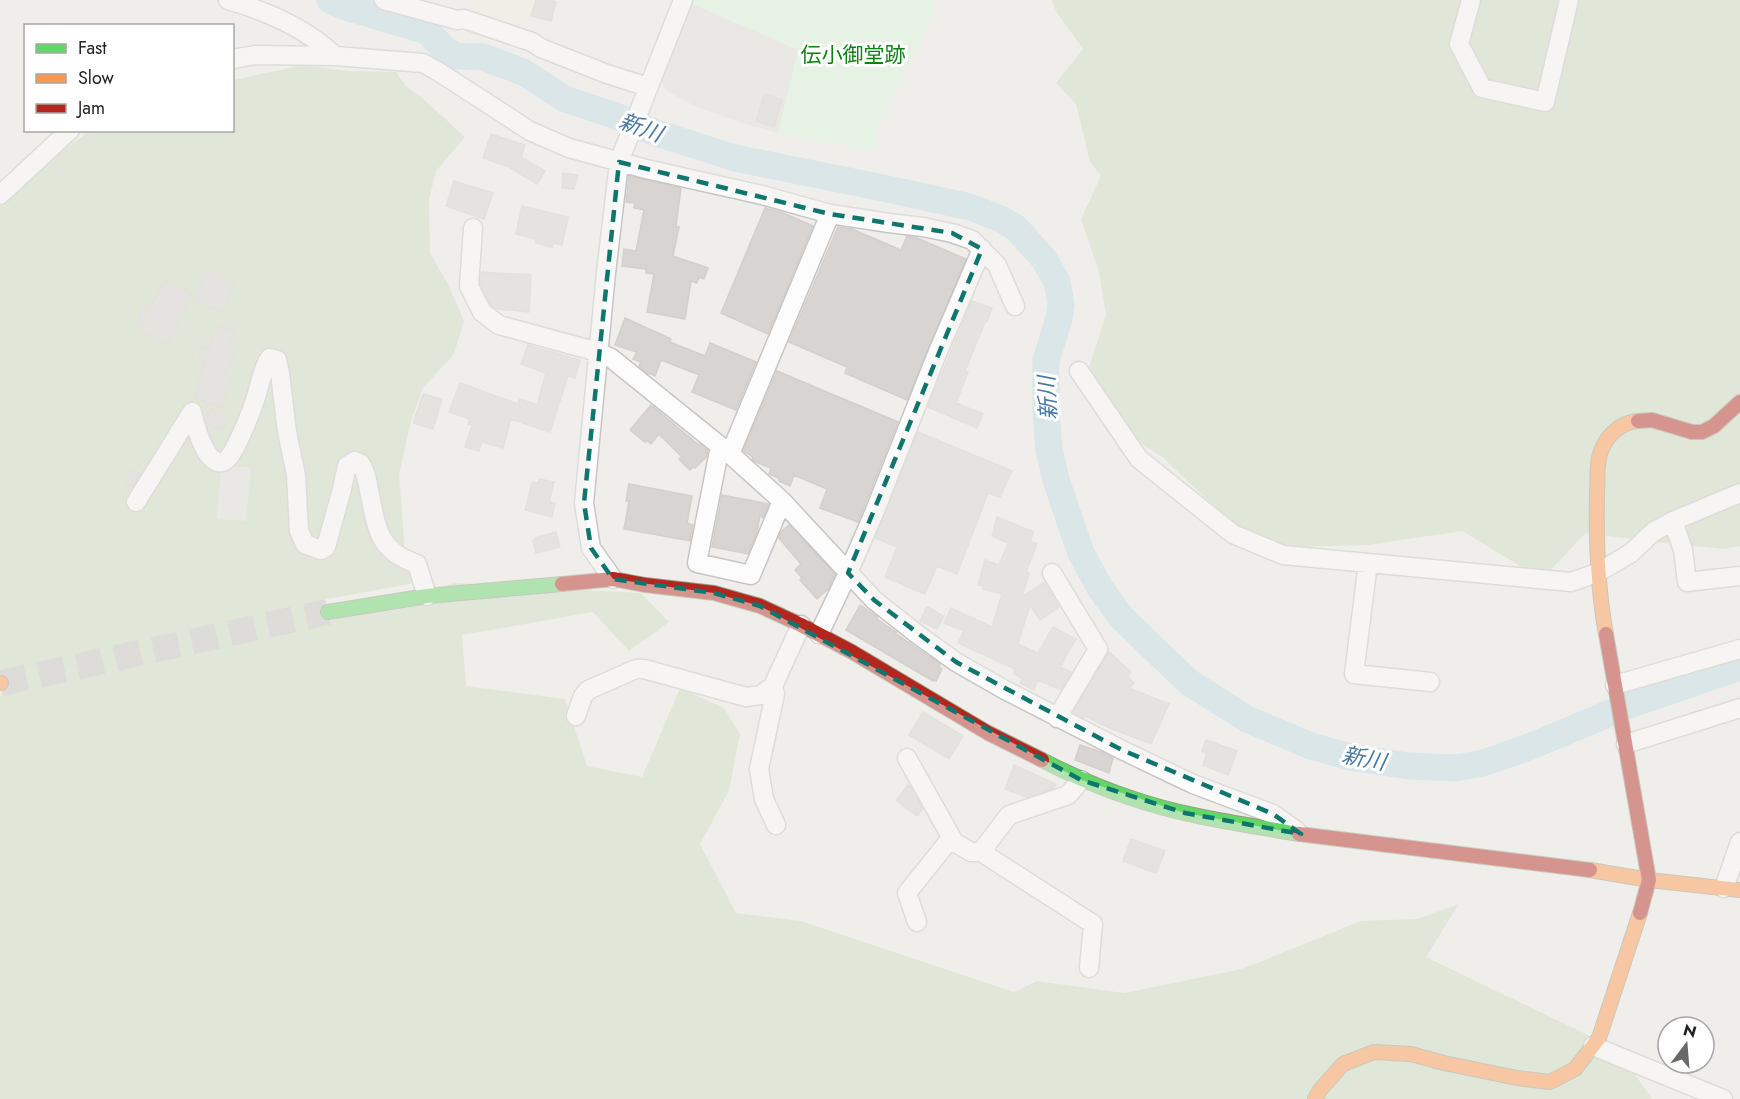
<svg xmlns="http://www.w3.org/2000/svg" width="1740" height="1099" font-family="Jost,'Noto Sans JP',sans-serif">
	<rect width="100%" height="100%" fill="#f0eeeb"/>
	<path fill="#efefdf" d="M473,0H525L533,4L525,26L468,8V4Z"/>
	<path fill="#ccdec1" d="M1051,0H1740V546L1724,549L1654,542L1586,533L1542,579L1462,531L1368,545L1259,548L1161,456L1116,428L1084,382L1106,315L1099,272L1081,219L1101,176L1090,162L1076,104L1056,83L1083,49L1057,13Z
		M299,66L325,68L349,71L396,72L406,86L420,96L465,137L436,171L429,200L430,253L447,282L464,321L454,354L423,388L411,421L399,475L405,551L415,583L322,600L330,621L455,583L641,593L669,622L629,651L593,612L462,635L466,686L565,699L587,766L642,777L680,688L724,708L740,734L729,791L700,844L736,913L801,921L1014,992L1037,981L1124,993L1242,969L1361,921L1417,919L1459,904L1426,957L1617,1049L1652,1099H0V696L2,692L0,672V204L62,151L83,136L87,131L232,130L233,80Z"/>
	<path fill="#daf5d9" d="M689,0H937L924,37L881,119L875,150L826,143L778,133L798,50L688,2Z"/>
	<path fill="#e0dfde" d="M688,2L798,50L778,133L736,121L695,106L665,90L659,74Z
		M221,467H251L246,521L217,519Z"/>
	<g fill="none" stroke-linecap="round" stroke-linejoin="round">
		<path stroke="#bfdce2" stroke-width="27" d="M330,0L343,6L427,31L446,51L456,56L483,57L523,72L565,99L613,115L656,133L735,158L883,188L970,207L1001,219L1016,228L1044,259L1057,282L1061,304L1059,318L1046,361V410L1049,450L1057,483L1081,553L1100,588L1121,617L1156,651L1190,683L1247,719L1311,746L1350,757L1409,766L1456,768L1483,763L1524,749L1632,704L1740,667"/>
	</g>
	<path fill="#d7d4d2" stroke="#d3cfcc" stroke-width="1.5" d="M536,0H550L556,2L551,21L531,16Z
		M765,94L782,100L774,127L756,121Z
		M491,134L525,145L521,157L545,171L537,184L509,167L483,158Z
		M563,173L578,175L574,189L562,188Z
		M629,176L681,188L676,227H679L673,256L708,268L704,279L699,277L697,283L691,281L685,319L647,312L654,274L646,273V269L622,266L624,249L636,251L644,210L634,208L635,203L626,202Z
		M454,181L493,193L484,219L446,206Z
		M522,206L568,217L562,245L553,243L552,247L536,243V239L516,234Z
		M765,208L783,213L813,226L768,334L721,313Z
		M838,227L852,229L901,250L907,236L917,238L966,259L907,400L845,373L847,367L789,342Z
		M208,270L236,284L221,313L193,299Z
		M481,272L531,275L529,312L497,309L491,305L481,284Z
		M164,280L192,294L167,344L139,330L141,325L137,323L144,308L149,311Z
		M972,301L992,308L987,322H985L965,371L968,372L956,403L983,414L977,428L928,407Z
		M625,318L671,339L670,342L705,356L710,343L756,362L736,410L692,392L699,375L661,360L655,376L648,373L639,366L641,362L633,359L637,352L615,345Z
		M219,325L235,332L229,346L236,349L225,375L233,379L221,408L194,397L199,385H197L204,367L202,366L204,361L198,359L203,346L209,349Z
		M528,345L580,360L575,378L568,376L550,432L511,419L503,448L482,442L479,451L465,447L472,425L468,424L470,419L449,412L460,383L518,404L520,399L537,405L546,373L521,364Z
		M777,371L898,422L858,522L820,508L827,489L794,475L790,486L779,481V478L769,474L771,468L756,462L752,459L753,457L743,451Z
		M423,394L442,399L433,429L413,423Z
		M651,405L699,445L700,444L708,451L706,457L695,468L694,466L690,470L679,459L682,457L659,434L651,444L646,440L645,442L630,430Z
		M211,409L228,416L223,430L207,424L206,422Z
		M918,432L1012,471L1000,497L988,493L957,574L937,566L925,594L885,577L897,547L875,538Z
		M132,470L140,474L132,487L125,482Z
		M539,479L554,482L549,502L555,503L552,517L525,510L532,482L538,483Z
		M629,484L692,496L687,523L693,525L690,541L624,529L629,501H626Z
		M722,495L769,504L763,518L760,515L757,532L748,554L712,547Z
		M997,517L1034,532L1030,541L1037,544L1026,572L1029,573L1022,597L1044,582L1059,607L1040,620L1030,605L1018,644L1038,653L1053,627L1076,639L1060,667L1071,672L1061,690L1038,680L1034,690L1020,683L1022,678L1014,674L1015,669L958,643L964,631L944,623L951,608L992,627L1002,594L983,589L984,586L978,585L985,560L999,565L1008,543L992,536Z
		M789,525L835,574L828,589L817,599L800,580L802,578L795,570L801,564L779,538L781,532Z
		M556,532L560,547L536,553L533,541L535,540V538Z
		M860,605L878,617L877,619L896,632L895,633L940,664L939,667L942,669L936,681L934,680L933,681L846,630Z
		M927,607L944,616L937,629L920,621Z
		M1109,652L1131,672L1127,676L1134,683L1129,688L1169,704L1151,744L1105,726L1085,716L1084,718L1073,712Z
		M923,712L963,736L949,759L909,735Z
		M1206,740L1237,751L1228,775L1203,765L1207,753L1202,751Z
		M1080,745L1101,752L1113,758L1109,773L1075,760Z
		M1014,765L1056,784L1054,788L1027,797L1005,789Z
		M908,785L911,788L923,809L917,816L896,800Z
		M1131,839L1165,851L1156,873L1123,861Z"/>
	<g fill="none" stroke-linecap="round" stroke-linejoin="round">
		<path stroke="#c7c5c3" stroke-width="26" stroke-dasharray="26 13" stroke-linecap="butt" d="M1,683L328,612"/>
		<g stroke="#c7c6c5" stroke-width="21">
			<path id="street" d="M228,0C266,11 306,28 335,56
				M384,0L457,20L464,19L532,42L541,48L607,74L648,87
				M1471,0L1459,44L1482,88L1545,102L1569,0
				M232,59L256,55L335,56L423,63L439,72L530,131L569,148L646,169L762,195L830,214L889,223L923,227L952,233L972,240L997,265L1015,306
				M0,195L70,130
				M473,228L469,286L482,312L499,325L598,352L611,358L730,454L782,501L874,600L917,634L956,662L1005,690L1122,750L1193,784L1273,814L1297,831
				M1079,371L1139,459L1233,534L1283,555L1571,582L1597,573L1631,553L1653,532L1673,521L1740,493
				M720,446L697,563L751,575L782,501
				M730,454L830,214
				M136,502L192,412C195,424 206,470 225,461C233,458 251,412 254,403C259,389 261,375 267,362L270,358L277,360L280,373L287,432L296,475L299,531L305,544L321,550L326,547L342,489L347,466L355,461L360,463C366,471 367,480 369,490C377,527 376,550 417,564L427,596
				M1673,521L1683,550L1687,582L1740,576
				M1368,563L1354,674L1430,682
				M1052,573L1098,649L1057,718
				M613,579L591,548L584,503L606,273L619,162L683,0
				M819,634L848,573L874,513L937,354L982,249
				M1615,685L1740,649
				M773,686L775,694L759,769L764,799L776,825
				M576,716L583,696L588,690L636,669H644L746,697L761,695L773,686L801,625
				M1626,744L1740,708
				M907,758L954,842L971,852H981L1009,815L1068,795L1081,780
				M981,852L1093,924L1089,968
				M1724,888L1740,842
				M917,922L907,893L951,838
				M1593,1046L1723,1099"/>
		</g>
		<g stroke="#999a82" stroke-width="16">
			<path id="fast" d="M328,612L427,596L562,584
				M1042,760C1071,775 1100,788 1131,798C1186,817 1243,824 1299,834"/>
		</g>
		<g stroke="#999a82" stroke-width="16">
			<path id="slow" d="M1606,634C1597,586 1596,540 1597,492C1598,479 1596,463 1601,451C1607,435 1621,422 1638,421
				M0,683H1
				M1590,870L1649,880L1740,890
				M1315,1099L1320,1090L1343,1064L1374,1052L1411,1054L1444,1063L1517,1078L1550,1082L1575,1069L1599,1038L1640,913"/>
		</g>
		<g stroke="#999a82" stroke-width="16">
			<path id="jam" d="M1638,421L1652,420L1692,432H1702L1714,426L1740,402
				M562,584L613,579L645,585L714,593L760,606L801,625L852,652L988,733L1042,760
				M1606,634L1649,880L1640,913
				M1299,834L1590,870"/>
		</g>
		<use href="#street" stroke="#fdfcfc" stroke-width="18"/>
		<use href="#fast" stroke="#63d668" stroke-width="14"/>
		<use href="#slow" stroke="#ff974d" stroke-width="14"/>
		<use href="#jam" stroke="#b3261e" stroke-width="14"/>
	</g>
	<path d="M0 0H1740V1099H0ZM619,162L830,214L952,233L982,249L848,573L874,600L956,662L1122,750L1273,814L1301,834L1185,813L1081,780L760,606L714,593L613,579L591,548L584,503Z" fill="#f0eeeb" fill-opacity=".55" fill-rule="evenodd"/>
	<path fill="none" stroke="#0f766e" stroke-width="4.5" stroke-dasharray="12 8" stroke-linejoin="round" d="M619,162L830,214L952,233L982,249L848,573L874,600L956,662L1122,750L1273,814L1301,834L1185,813L1081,780L760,606L714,593L613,579L591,548L584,503Z"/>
	<g text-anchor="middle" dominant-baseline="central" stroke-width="6" stroke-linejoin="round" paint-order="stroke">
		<g font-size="21" fill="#0d8213" stroke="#fff">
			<text x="853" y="55">伝小御堂跡</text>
		</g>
		<g font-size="22" font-style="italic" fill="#4777a2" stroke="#fff">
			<text transform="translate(641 127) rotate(20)">新川</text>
			<text transform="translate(1047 398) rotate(-93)">新川</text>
			<text transform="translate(1364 758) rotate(11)">新川</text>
		</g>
	</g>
	<rect x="24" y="24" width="210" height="108" fill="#ffffff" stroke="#a7a7a7" stroke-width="1.5"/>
	<rect x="36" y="44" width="30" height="9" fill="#63d668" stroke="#a7a7a7" stroke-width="1.5"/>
	<text x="78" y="54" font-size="18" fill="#222222">Fast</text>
	<rect x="36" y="74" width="30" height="9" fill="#ff974d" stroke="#a7a7a7" stroke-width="1.5"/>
	<text x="78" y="84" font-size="18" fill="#222222">Slow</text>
	<rect x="36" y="104" width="30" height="9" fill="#b3261e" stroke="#a7a7a7" stroke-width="1.5"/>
	<text x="78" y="114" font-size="18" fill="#222222">Jam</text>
	<g transform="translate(1686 1045) rotate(16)"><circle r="28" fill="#ffffff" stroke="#a7a7a7" stroke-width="1.5"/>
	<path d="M0-4.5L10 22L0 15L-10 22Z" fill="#6a6968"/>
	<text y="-9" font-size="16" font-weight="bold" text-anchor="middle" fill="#222222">N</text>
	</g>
</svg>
